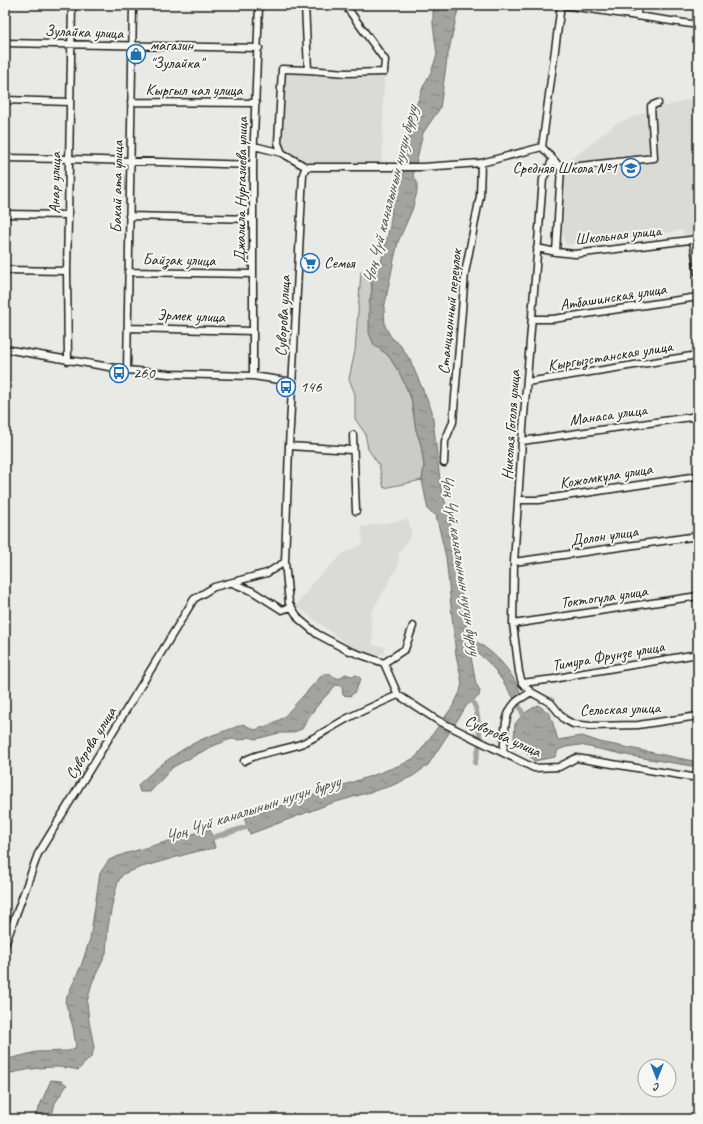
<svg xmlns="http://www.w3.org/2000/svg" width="703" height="1124" font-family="Caveat,sans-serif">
	<defs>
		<pattern id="water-ripples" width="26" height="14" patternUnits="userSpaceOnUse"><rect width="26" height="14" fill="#a3a3a1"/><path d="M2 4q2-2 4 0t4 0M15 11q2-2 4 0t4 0" fill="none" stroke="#848482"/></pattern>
	</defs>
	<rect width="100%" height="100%" fill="#e9e9e5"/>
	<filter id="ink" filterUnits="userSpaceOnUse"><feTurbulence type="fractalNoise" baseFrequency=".025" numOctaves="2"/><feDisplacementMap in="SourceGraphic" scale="8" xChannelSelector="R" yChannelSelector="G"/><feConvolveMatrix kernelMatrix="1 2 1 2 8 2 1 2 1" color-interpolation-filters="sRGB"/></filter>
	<g filter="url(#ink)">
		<path fill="#dadad6" d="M286,73L350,77L352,75L384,76L382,161L365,163H310L291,155L283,145Z
			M698,97V236L684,237L683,230L653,235L565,245L563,232L565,164L616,124L646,112Z
			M408,519L412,533L399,554L398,566L371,613L373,645L385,647V654H374L351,647L296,606L317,578L344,553L363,544L361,527Z"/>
		<path fill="#cbcbc7" stroke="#747472" d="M361,272L371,273L372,291L369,304L374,345L388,355L400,374L411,398L416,430L421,445L424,466L422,480L384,488L379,465L368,449L365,433L355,419V394L349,379L355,351Z"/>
		<path fill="url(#water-ripples)" stroke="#6d6d6c" d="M435,5H459L447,59L440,108L423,133L413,176L417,182V192L412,210L398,242L393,264L384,309L385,326L391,337L400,345L410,360L432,411L441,489L448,511L452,532L468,637C493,650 513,670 522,697L515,700C504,684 495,666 479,654L471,657L476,684L480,690L479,696L467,705L428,765L413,776L391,786L329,804L250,834L244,818L374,775L403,764L416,757L453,706L460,692L462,683L456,655L446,557L436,515L428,510L422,480L424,466L421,445L416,430L411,398L400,374L388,355L374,345L369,333V304L372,291L371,273L380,266L390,226L394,189L402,182L411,120L423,87L431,72L437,55L433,24V10Z
			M323,674H329L339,679L345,674L352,676L357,675L361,679L355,692L350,696L343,695L342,686L336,685C324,698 310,712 302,729L291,733H279L256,739L249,737L240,740L231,739L213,746L173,767L150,792H140L138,785C158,766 183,746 210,736C221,732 232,729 243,724L255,730L267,726L283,718Z
			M538,705L550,714L558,740L582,736L600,742L698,762V767L631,756L580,745L566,747L558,750L555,757L534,761L514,740L515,724L523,714Z
			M210,829L215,848L194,852L142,867L123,874L118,882L113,900L108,927L106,953L92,983L87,1002L89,1021L94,1047L92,1056L78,1070C53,1063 29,1070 5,1074V1060L36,1052L69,1051L76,1047L73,1027L65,1001L81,966L90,939L100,873L109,860L124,854Z
			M51,1080L61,1081L67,1085L55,1103L51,1119H34Z"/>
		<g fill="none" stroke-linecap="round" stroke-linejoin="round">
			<path stroke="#a3a3a1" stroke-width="5" d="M469,698C479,705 478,726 480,738
				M516,699L523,714
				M475,763L479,746
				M205,840L253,825"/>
			<g stroke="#1c1c1c" stroke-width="9">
				<path id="minor" d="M305,5L308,70
					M563,5L698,25
					M637,15L638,5
					M5,43L259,48
					M5,100L70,102
					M131,102L256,103
					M254,146L282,153L306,167H423L481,163L542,147
					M542,147L561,168L556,252L575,254L698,239
					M542,147L561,5
					M282,153L278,143L282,69L308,70L346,73L384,72L385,60L345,5
					M5,158L69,159L253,165
					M553,159L543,179L522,441L514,562L513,624L519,672L522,683L531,692L551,703L564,719L573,724L590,726L638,725L698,716
					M561,168L654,158L651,106L658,103
					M5,214L68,215
					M129,216L253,219
					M693,239L698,273
					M537,248L556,252
					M5,270L67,271
					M128,272L253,274
					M532,319H553L698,297
					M128,328L253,331
					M5,349L127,370L169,374L253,376L293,382
					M68,361L67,271L72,5
					M127,370L133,5
					M253,376V165L259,5
					M527,382L698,355
					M353,435L356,511
					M522,441L698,416
					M289,446L352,450
					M444,463L445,441L453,422L465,273L480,196L481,163
					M518,500H539L698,476
					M514,562L698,536
					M232,583L252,591L282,610L291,607L289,603L285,562
					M291,606L299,619L317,634L347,650L384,663L398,695L437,720L453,728L534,768L559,767L576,758L698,778
					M513,624L698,596
					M384,663L405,649L413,626
					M522,683L554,679L578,674L698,654
					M503,752C506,736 502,717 515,703C518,699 526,696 531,692
					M244,761C261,751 284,751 303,743C319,736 333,726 348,718C364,710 382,702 398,695
					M5,945L38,854L194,599L214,587L267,573L285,562L289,446L303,174L306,167"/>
			</g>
			<use href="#minor" stroke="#f6f6f2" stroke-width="6"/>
		</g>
	</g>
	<defs>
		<g id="shop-ring" transform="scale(1)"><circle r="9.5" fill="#f6f6f2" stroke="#1f6fb2" stroke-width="1.5"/><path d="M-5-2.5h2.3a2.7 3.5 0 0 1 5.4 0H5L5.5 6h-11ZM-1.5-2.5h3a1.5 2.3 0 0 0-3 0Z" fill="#1f6fb2"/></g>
		<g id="school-ring" transform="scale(1)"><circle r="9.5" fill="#f6f6f2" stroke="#1f6fb2" stroke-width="1.5"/><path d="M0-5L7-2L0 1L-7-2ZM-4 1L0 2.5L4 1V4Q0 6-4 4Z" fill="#1f6fb2"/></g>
		<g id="supermarket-ring" transform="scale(1)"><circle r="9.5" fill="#f6f6f2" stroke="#1f6fb2" stroke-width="1.5"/><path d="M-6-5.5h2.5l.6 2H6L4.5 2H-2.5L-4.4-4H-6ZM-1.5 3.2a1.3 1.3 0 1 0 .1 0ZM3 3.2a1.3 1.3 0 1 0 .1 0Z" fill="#1f6fb2"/></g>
		<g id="bus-ring" transform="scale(1)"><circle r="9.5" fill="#f6f6f2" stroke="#1f6fb2" stroke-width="1.5"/><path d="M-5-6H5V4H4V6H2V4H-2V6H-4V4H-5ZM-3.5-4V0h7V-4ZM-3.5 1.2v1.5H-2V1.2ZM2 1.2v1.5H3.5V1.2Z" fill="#1f6fb2"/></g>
	</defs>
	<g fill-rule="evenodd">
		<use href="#shop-ring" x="136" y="54"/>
		<use href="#school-ring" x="631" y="168"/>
		<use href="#supermarket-ring" x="310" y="263"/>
		<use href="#bus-ring" x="119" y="373"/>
		<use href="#bus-ring" x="286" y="387"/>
	</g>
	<g text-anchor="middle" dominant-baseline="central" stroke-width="4" stroke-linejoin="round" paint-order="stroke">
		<g font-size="16" fill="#1c1c1c" stroke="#f6f6f2">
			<text transform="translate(84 32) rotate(2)">Зулайка улица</text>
			<text x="194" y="90">Кыргыл чал улица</text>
			<text transform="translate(55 183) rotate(-89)">Анар улица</text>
			<text transform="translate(117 187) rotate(-89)">Бакай ата улица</text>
			<text transform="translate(241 190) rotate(-89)">Джалила Нургазиева улица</text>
			<text transform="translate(618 235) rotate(-6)">Школьная улица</text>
			<text transform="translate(179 260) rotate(1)">Байзак улица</text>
			<text transform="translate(613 297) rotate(-9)">Атбашинская улица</text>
			<text transform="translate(450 312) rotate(-84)">Станционный переулок</text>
			<text transform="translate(191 316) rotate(2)">Эрмек улица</text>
			<text transform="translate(283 316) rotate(-87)">Суворова улица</text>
			<text transform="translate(610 356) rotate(-9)">Кыргызстанская улица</text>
			<text transform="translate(608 415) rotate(-8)">Манаса улица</text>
			<text transform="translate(511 425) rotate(-86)">Николая Гоголя улица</text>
			<text transform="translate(606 476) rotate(-9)">Кожомкула улица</text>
			<text transform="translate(604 536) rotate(-8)">Долон улица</text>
			<text transform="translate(604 597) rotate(-8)">Токтогула улица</text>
			<text transform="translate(608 656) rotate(-10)">Тимура Фрунзе улица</text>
			<text transform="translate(620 709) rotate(-2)">Сельская улица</text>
			<text transform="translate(503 736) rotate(24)">Суворова улица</text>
			<text transform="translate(91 743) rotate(-58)">Суворова улица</text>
		</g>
		<g font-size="16" fill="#1c1c1c" stroke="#f6f6f2" text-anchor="start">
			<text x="150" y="45">магазин<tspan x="150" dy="18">"Зулайка"</tspan></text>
			<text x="617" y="168" text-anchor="end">Средняя Школа №1</text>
			<text x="324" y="263">Семья</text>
			<text x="133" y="373">260</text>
			<text x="300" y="387">146</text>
		</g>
		<g font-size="17" font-style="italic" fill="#525251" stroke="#f6f6f2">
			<text transform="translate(390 195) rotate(-76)">Чоң Чүй каналынын нугун буруу</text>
			<text transform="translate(461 564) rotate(81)">Чоң Чүй каналынын нугун буруу</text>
			<text transform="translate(252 809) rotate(-18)">Чоң Чүй каналынын нугун буруу</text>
		</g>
	</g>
	<rect width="703" height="1124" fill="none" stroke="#f6f6f2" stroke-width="20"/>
	<rect x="10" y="10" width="683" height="1104" fill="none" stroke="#1c1c1c" stroke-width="1.5" filter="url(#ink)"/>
	<g transform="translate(657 1078) rotate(180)"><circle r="19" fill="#f6f6f2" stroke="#9f9f9c"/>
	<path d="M0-3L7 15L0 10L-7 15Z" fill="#1f6fb2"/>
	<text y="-6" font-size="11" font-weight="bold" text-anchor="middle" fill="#1c1c1c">С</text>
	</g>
</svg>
